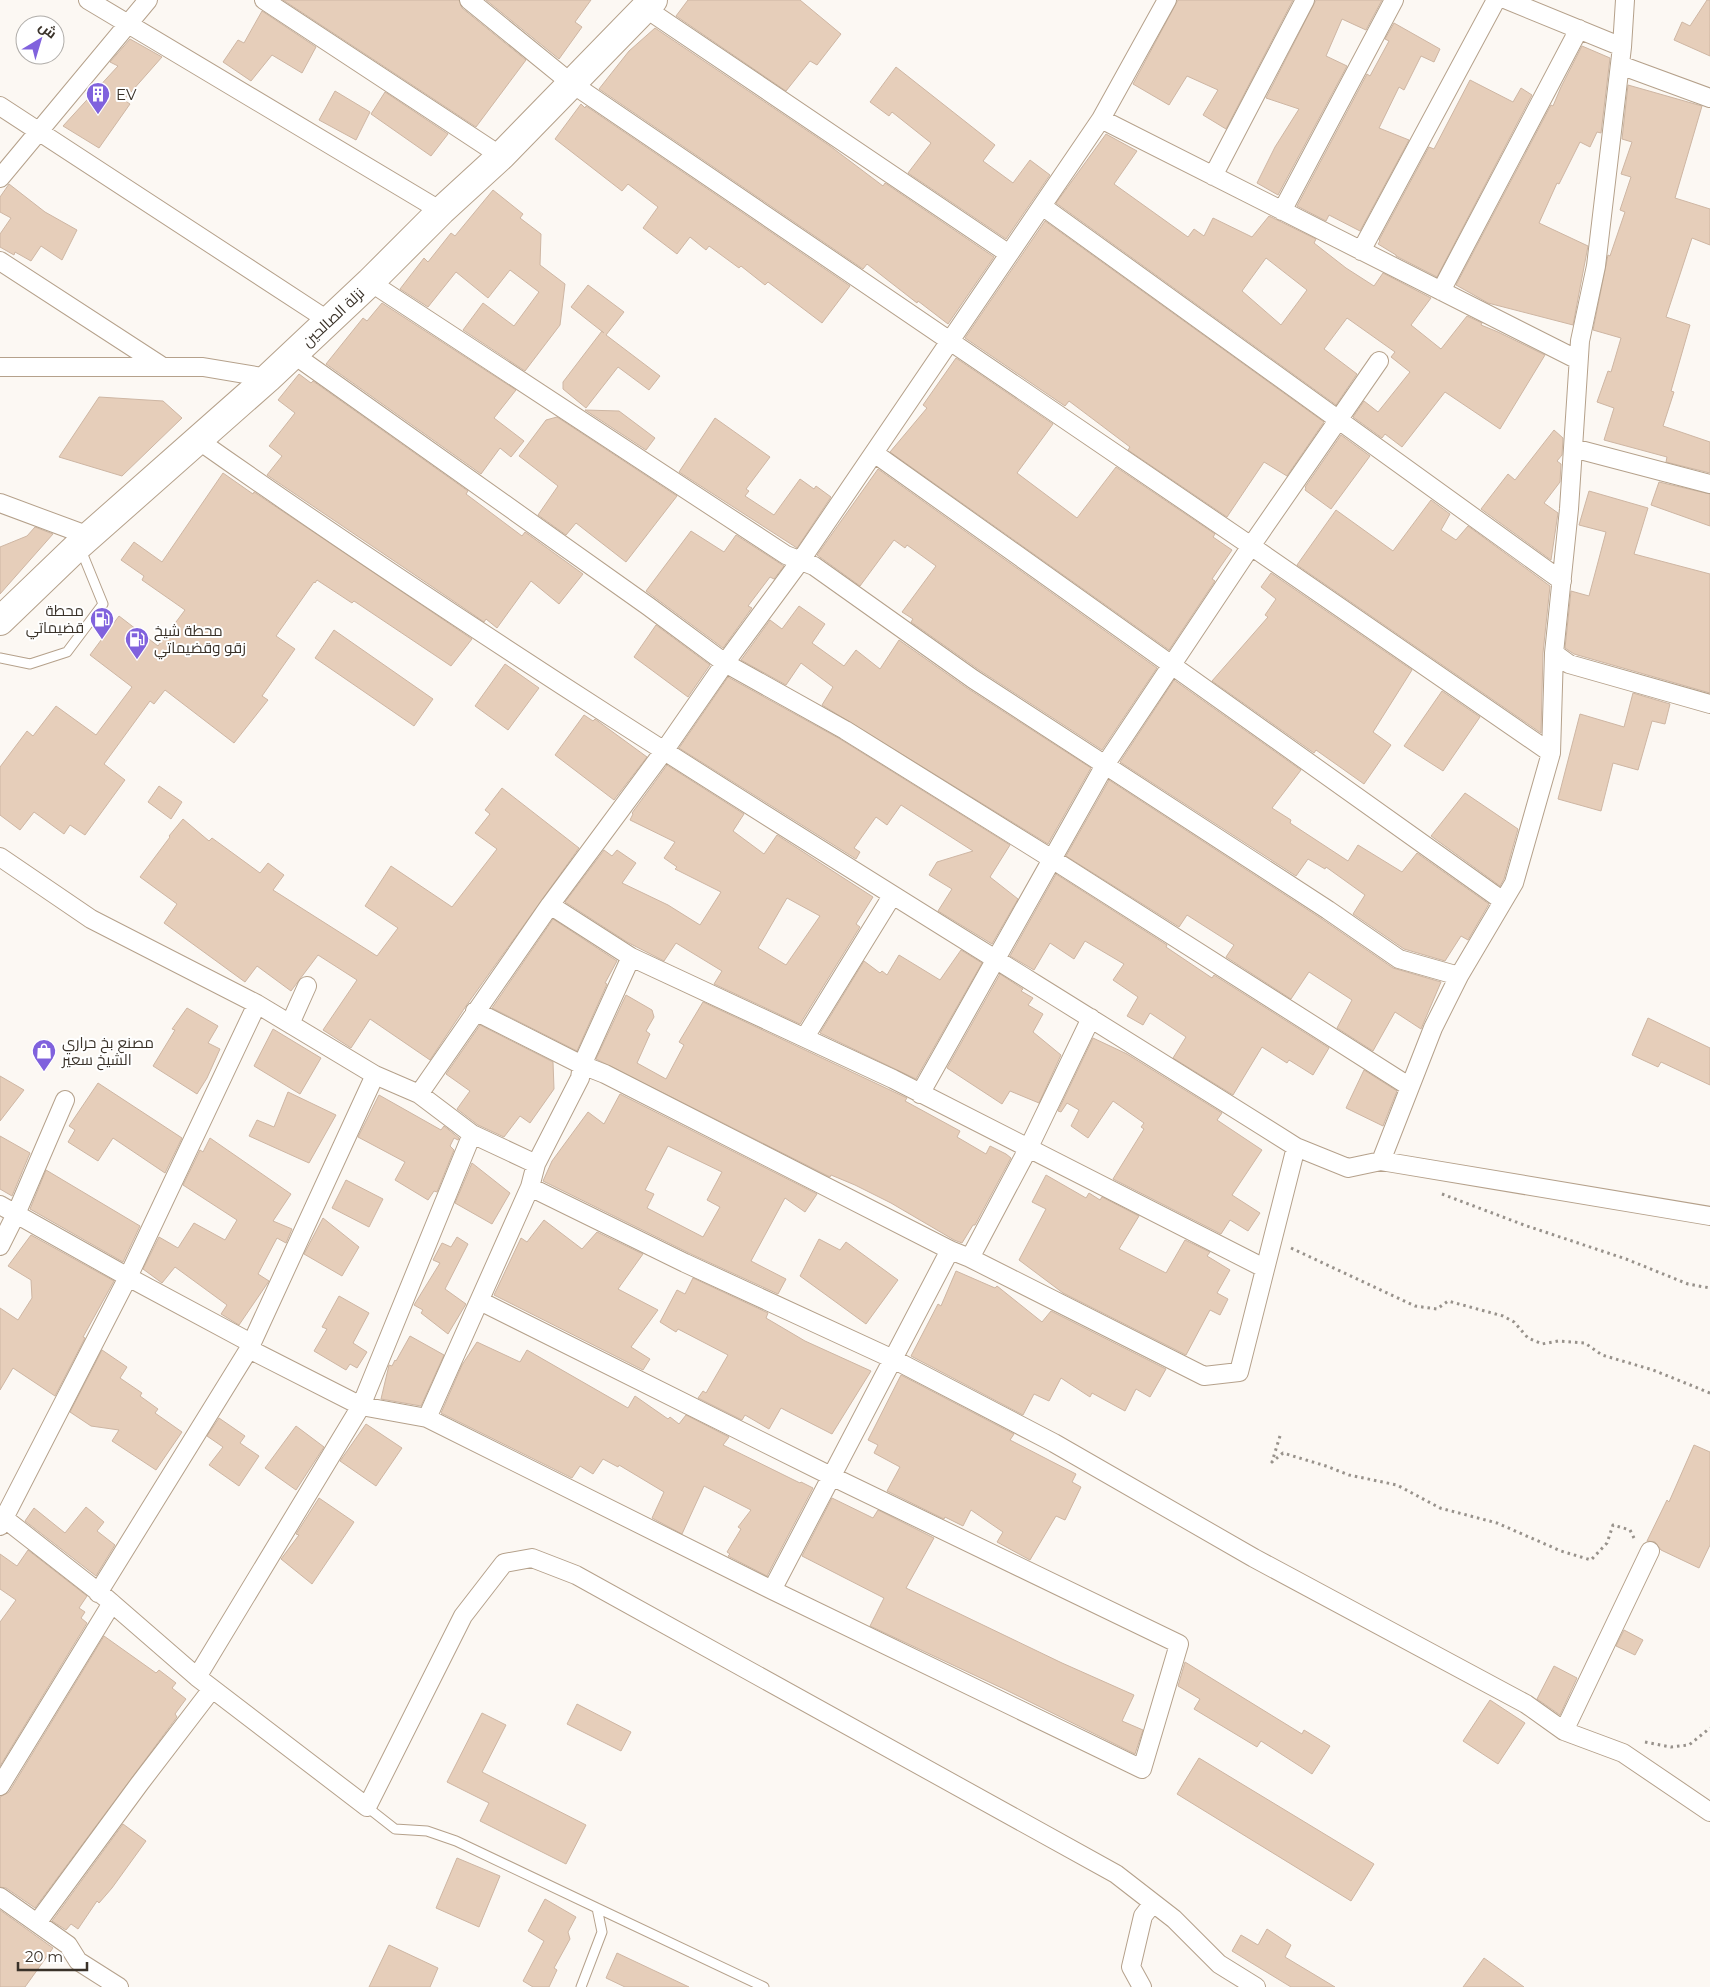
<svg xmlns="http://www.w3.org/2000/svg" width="1710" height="1987" font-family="Montserrat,Cairo,sans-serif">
	<rect width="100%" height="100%" fill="#fcf8f3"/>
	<path fill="#e6ceba" stroke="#ceb6a3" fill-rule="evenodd" d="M283,0H459L462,8L526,60L476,127Z
		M486,0H591L575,22L582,27L559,59Z
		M688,0H800L841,34L817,65L810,61L786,91L676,16Z
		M1178,0H1293L1226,129L1203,115L1218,90L1187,76L1169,105L1133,84Z
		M1316,0H1382L1366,30L1342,19L1326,56L1347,66L1278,195L1257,183L1275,147L1299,109L1266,98Z
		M1707,0H1710V56L1674,40L1682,22L1690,26Z
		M262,11L316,47L302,73L272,55L251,81L223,62L238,40L244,43Z
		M1394,23L1440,49L1434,62L1421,56L1404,90L1399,87L1379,128L1409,140L1360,231L1329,215L1326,221L1297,206L1367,74L1370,76L1389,41L1385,39Z
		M655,28L830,146L883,186L885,183L994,257L948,324L918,301L917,303L867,264L863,269L599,89L629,51Z
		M130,39L162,57L124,100L130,104L99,148L63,126L118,66L110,62Z
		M1582,46L1610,58L1601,133L1597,132L1590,147L1580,142L1559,184L1557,183L1539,223L1588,246L1573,325L1488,303L1456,285L1551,105L1553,106L1561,87Z
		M896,67L995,145L983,161L1013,183L1030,160L1050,175L1006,239L908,173L931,143L892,112L889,116L870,102Z
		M1470,80L1513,102L1521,88L1532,95L1437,277L1396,256V255L1378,244L1380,241L1379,240L1429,147L1434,149Z
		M1628,85L1702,106L1675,198L1710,209V245L1692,238L1666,317L1690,325L1671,391L1674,392L1663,426L1710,442V473L1666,462L1667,457L1604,440L1614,408L1597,402L1608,371L1611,372L1621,338L1593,330L1608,255L1610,256L1625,212L1620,210L1631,177L1621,174L1632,142L1622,139Z
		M335,91L370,112L356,140L319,120Z
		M385,92L448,134L431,156L371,114Z
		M581,104L585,108L586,106L850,286L822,323L768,282L765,285L741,266L739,268L709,246L706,250L690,237L677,254L643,228L658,207L628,184L622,191L555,139Z
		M1106,134L1137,151L1114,184L1188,237L1194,229L1204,236L1213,218L1252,237L1269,216L1316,239L1314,243L1346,268L1374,286L1383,273L1431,298L1411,325L1441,349L1467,316L1482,323L1481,325L1498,332L1545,355L1500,429L1445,392L1402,447L1385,434L1382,438L1353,417L1364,401L1378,412L1410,372L1391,357L1395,352L1347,318L1324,349L1357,374L1336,405L1056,203ZM1266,258L1307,290L1281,325L1242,291Z
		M9,184L45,212L77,230L62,260L41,246L31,261L15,252L14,255L0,247V234L11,218L0,212V197Z
		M493,190L523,214L520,218L541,234L540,265L565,284L560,325L525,371L463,330L483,303L514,326L539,292L510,270L488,298L456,272L428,307L400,289L424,258L428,262L451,233L455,236Z
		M1045,221L1324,422L1287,476L1264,462L1227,517L1128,450L1130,447L1069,401L1065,406L965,338Z
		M588,285L624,312L606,335L660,376L649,390L618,367L586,408L563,389V382L602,331L604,333L571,307Z
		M382,303L516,390L494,418L524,441L511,457L500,448L481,474L326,364L363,318L367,321Z
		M956,358L1053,424L1017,473L1077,518L1116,467L1215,534L1213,537L1232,550L1212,579L1215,581L1169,650L890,452L927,408L923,405Z
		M299,374L311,383L313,381L468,491L466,494L522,536L525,532L583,574L559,604L531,581L497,628L486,619L484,622L474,615L267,475L282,456L269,446L295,413L278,400Z
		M99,397L163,401L182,418L122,476L59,457Z
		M585,410L619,411L655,438L646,450Z
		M557,417L677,496L626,562L576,523L566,535L538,515L558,486L519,456L546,420Z
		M715,418L770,457L746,489L749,491L745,496L774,515L800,479L814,489L816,486L831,497L797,548L679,472Z
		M1554,430L1563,438L1562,455L1557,461L1561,464L1560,482L1544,503L1558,513L1551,560L1481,509L1508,474L1515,480Z
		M1341,435L1370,456L1331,509L1305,490L1306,488L1305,487Z
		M878,469L1157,668L1102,750L979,670L911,622L913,619L902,612L936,566L907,545L905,548L894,540L860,586L817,555Z
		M223,473L253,494L254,492L472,639L451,666L354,601L352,603L317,580L315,583L314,582L276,636L295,649L262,696L268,700L234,743L165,690L154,704L150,701L104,764L125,780L85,835L70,825L64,834L34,812L20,830L0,815V767L27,731L33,736L56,706L96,735L132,687L90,655L119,616L158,646L185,610L142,580L144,576L121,560L134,542L162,562Z
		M1659,482L1710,494V526L1651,505Z
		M1589,491L1648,508L1634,554L1710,574V693L1574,654L1565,648L1571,591L1589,596L1606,532L1579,525Z
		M1431,500L1450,514L1441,530L1456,540L1468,526L1550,586L1543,653L1541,733L1297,565L1336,510L1393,551Z
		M35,527L53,534L0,594V547L27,536Z
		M691,531L724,552L736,535L784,566L774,579L770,577L748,606L752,608L723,648L646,591Z
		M1271,573L1412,670L1373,732L1391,745L1364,784L1316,750L1314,753L1212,681L1268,617L1265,615L1276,599L1261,587Z
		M799,606L825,624L812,643L844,666L856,650L880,669L899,640L967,688L1091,768L1048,844L822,705L833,687L801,663L786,685L741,660L770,620L782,629Z
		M656,625L710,665L688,697L634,657Z
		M334,630L433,699L414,726L315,658Z
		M505,664L539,688L508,730L475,706Z
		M728,677L840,739L1010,845L990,877L1018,899L992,944L938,911L952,889L929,875L937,862L973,851L901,805L887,825L876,817L854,848L860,852L856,859L679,748Z
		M1174,680L1301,770L1272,808L1291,820L1290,823L1348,861L1358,845L1402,872L1417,853L1489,904L1468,940L1461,936L1445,961L1404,949L1353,914L1365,895L1326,867L1325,869L1308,859L1296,876L1120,762Z
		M1442,691L1480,717L1443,771L1404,746Z
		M1633,693L1670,704L1665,724L1652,721L1638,770L1613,763L1601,811L1558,799L1580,714L1624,727Z
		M584,715L593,721L595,719L647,757L614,800L555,755Z
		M667,765L744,814L733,831L764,854L777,835L873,897L856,924L860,927L800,1024L714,984L722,971L676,943L664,961L627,942L565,902L604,850L612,856L617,850L636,863L622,883L668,905L700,925L721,892L675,869L677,867L664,858L675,842L630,820L633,814L632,813ZM787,898L820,916L786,965L758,948Z
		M1109,780L1322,919L1393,968L1441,982L1421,1029L1395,1012L1373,1051L1337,1028L1352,1000L1309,972L1291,999L1226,957L1234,945L1187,915L1179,927L1066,856Z
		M159,786L182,802L171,819L148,802Z
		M502,788L579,848L466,1006L430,1060L370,1019L351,1048L323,1030L357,980L318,955L291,991L257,966L245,982L164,923L177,904L140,877L170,837L169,836L183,819L209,841L212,838L260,873L268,863L284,875L273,890L377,956L398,928L365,906L391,866L452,907L497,849L475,833L490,814L485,810Z
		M1465,793L1518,829L1504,879L1500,886L1431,836Z
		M1056,874L1167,945L1166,947L1212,978L1214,975L1329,1048L1313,1075L1289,1060L1287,1063L1262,1047L1233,1095L1173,1058L1186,1037L1150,1013L1143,1025L1127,1016L1138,997L1113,980L1124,964L1085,941L1074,959L1050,943L1034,970L1010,956Z
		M553,919L617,961L605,983L607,984L577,1051L492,1008Z
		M961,950L982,963L916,1079L820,1033L864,961L880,973L882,971L887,975L899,955L940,980Z
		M1000,974L1023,989L1021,991L1033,998L1028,1005L1043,1014L1033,1032L1061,1055L1039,1103L1010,1091L1002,1104L947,1068Z
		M626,995L652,1010L654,1017L646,1031L650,1034L637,1063L666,1079L684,1045L679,1042L703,1002L907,1098L905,1101L960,1131L957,1137L986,1154L990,1146L1006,1154L1011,1158L975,1225H973L962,1243L954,1240L891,1203L855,1185L831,1175L830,1177L596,1059Z
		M187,1008L218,1026L208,1043L220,1049L207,1078L197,1094L153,1066L175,1030L172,1029Z
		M1648,1018L1710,1048V1085L1661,1062L1658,1067L1632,1055Z
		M480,1025L553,1062L554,1089L530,1123L520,1116L504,1137L478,1125L457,1109L470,1091L446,1074Z
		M273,1029L321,1058L300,1094L254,1066Z
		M1093,1038L1127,1054L1222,1113L1217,1120L1262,1150L1232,1195L1260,1213L1248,1231L1230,1220L1221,1234L1113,1179L1144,1129L1141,1127L1144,1123L1113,1101L1088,1138L1071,1126L1079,1110L1067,1103L1061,1112L1058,1111Z
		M1364,1070L1397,1091L1383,1126L1346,1108Z
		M0,1076L24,1090L0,1121Z
		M98,1083L182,1138L165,1173L113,1138L98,1161L68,1142L75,1130L69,1126Z
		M288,1092L336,1115L309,1163L249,1136L257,1120L274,1127Z
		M620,1094L817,1194L805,1212L785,1198L751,1261L786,1279L778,1294L693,1255L543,1181L552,1161L588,1112L604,1124ZM668,1146L722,1172L707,1200L720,1207L703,1237L647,1208L654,1194L645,1190Z
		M379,1095L441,1130L444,1126L459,1138L458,1140L454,1138L450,1146L454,1150L437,1192L434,1191L428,1200L395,1180L405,1162L358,1137Z
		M0,1136L30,1153L12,1196L0,1189Z
		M210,1138L291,1194L273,1221L292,1229L286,1243L277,1238L258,1274L269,1281L239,1325L221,1314L227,1305L175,1267L162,1283L143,1269L159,1237L178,1248L194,1223L225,1240L237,1220L183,1185L200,1150L203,1152Z
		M472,1163L510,1193L492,1224L455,1203Z
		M46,1170L140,1226L123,1262L30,1209Z
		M1046,1175L1086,1198L1089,1193L1100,1200L1102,1197L1139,1216L1119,1249L1166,1273L1185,1240L1210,1252L1207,1256L1230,1270L1217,1293L1228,1299L1220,1315L1210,1310L1186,1355L1063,1293L1019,1260L1046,1209L1032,1202Z
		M346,1180L383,1199L369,1227L332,1208Z
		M323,1218L359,1247L342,1276L304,1254Z
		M544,1220L582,1249L597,1232L643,1254L618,1289L658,1310L631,1347L650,1359L643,1370L494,1295L521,1238L527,1242Z
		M31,1235L114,1281L83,1337L85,1338L55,1396L13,1368L0,1390V1308L18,1320L32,1298L31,1280L8,1266Z
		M457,1237L468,1244L445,1289L466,1304L448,1334L421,1313L423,1310L414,1305L440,1263L433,1260L442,1243L451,1247Z
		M819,1239L840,1250L846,1242L898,1280L866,1324L800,1276Z
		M956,1271L995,1288L997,1286L1042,1322L1051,1311L1166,1369L1150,1397L1136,1389L1125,1411L1092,1393L1090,1397L1061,1378L1049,1401L1034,1394L1023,1415L911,1356L938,1304L941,1306Z
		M693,1278L768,1313L766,1318L805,1341L871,1371L832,1434L781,1408L769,1429L745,1415L742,1420L698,1398L703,1391L706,1393L728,1355L678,1329L676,1332L660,1322L677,1290L685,1294Z
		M339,1296L369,1313L353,1343L367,1352L357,1368L350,1364L346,1370L314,1351L327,1329L322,1327Z
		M410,1336L444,1355L421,1406L381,1399L389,1365L392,1366L395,1360L396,1361Z
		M477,1342L520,1362L527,1350L628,1408L635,1396L668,1419L670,1417L679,1424L686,1415L729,1437L723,1445L800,1483L801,1482L813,1488L767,1576L728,1556L730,1554L727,1552L741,1529L738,1527L751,1510L704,1486L682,1534L652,1518L664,1492L619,1465L618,1467L603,1459L593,1474L580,1466L572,1478L441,1413L462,1365Z
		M102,1350L127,1367L120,1378L142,1393L140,1396L158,1409L155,1413L182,1432L156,1470L112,1441L119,1430L91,1426L70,1412Z
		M901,1375L1014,1434L1010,1440L1076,1474L1072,1482L1081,1487L1065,1520L1056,1516L1030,1560L997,1542L1003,1532L971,1510L963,1526L945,1517L944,1519L887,1491L900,1467L874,1453L878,1445L868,1440Z
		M219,1418L245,1436L240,1443L259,1456L239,1486L209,1465L223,1447L207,1436Z
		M366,1424L402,1448L376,1486L340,1461Z
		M296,1426L324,1447L296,1490L265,1468Z
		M1694,1445L1710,1452V1545L1699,1568L1661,1550L1655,1542L1647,1541L1667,1500L1669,1502Z
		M319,1498L354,1522L312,1584L281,1559L299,1535L296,1534Z
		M832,1498L873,1518L878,1510L934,1538L906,1588L1062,1663L1134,1695L1122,1721L1143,1730L1135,1754L1006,1690L870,1626L884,1598L802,1556Z
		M86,1507L104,1522L97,1531L115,1545L96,1576L25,1521L34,1508L65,1533Z
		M28,1550L87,1596L79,1608L85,1612L81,1618L87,1623L0,1766V1622L16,1600L0,1589V1554L17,1566Z
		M1624,1630L1643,1640L1635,1655L1616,1646Z
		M104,1636L156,1673L159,1670L176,1683L172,1688L186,1699L175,1714L177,1717L35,1908L6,1888L0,1887V1797L9,1792Z
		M1185,1662L1302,1734L1304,1730L1330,1746L1312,1774L1261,1741L1257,1747L1194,1709L1200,1699L1178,1686Z
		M1554,1666L1577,1678L1560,1715L1537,1699Z
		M1490,1700L1525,1723L1498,1764L1463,1741Z
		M577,1704L631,1732L621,1751L567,1724Z
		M482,1713L506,1725L482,1772L586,1825L566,1864L480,1821L489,1803L447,1782Z
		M1199,1758L1374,1864L1351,1901L1177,1794Z
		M123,1824L146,1841L112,1888L99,1903L97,1901L78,1929L71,1924L66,1930L52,1921Z
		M457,1858L500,1876L479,1927L436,1908Z
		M545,1899L576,1917L568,1932L570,1939L554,1968L557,1970L549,1987H533L523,1981L544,1941L528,1931Z
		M0,1910L53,1948L25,1987H0Z
		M1267,1929L1291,1945L1285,1957L1335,1987H1291L1232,1951L1241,1935L1258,1945Z
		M389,1945L438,1968L430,1987H369Z
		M617,1953L689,1987H625L606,1978Z
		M1484,1958L1524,1987H1463Z"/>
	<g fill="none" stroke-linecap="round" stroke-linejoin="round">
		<g stroke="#b5a18b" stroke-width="11">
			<path id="lane" d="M0,658L30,664L67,652L103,604L81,550
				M367,1807L395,1829L427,1831L456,1841L597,1908L602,1932L581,1987
				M597,1908L764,1987"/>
		</g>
		<g stroke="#b5a18b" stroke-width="20">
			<path id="street" d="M88,0L441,211
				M264,0L501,156
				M469,0L571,83L1251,546L1551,753
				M1507,0L1622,47
				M645,8L1009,254
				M1620,65L1710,98
				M0,106L329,321
				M1101,119L1578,360
				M1213,176L1305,0
				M0,178L148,0
				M1042,206L1562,581
				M1282,211L1394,0
				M1361,251L1496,0
				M0,261L160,365
				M370,282L786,555L814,566L973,679L1328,910L1399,959L1459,976
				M1441,291L1579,29
				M293,354L648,606L725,663L845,730L1052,859L1410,1087
				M0,367H203L268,378
				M198,440C554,691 928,915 1296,1147L1348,1168L1381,1161L1433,1028L1459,976L1514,883L1551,753L1554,653L1569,509L1580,341L1596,266L1622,47L1625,0
				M1573,448L1710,484
				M874,453L1503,901
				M0,503L89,536
				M1554,653L1569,664L1710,704
				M0,857L91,919L257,1004L375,1075L419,1094L472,1134L536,1164
				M550,905L631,957L893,1079L1264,1268
				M475,1011L582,1065L605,1074L950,1250L970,1258L1204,1376L1239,1372L1296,1147
				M290,1024L307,986
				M805,1037L892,896
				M419,1094L550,905L664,751L725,663L801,560L1101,119L1167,0
				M920,1094L1105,765L1251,546L1379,361
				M1381,1161L1710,1216
				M530,1187L685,1263L893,1359L1054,1443L1254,1558L1526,1704L1564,1731L1623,1753L1710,1812
				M0,1205L128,1277L251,1343
				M0,1246L16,1214L65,1100
				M970,1258L1029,1147L1091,1018
				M249,1349L361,1406L427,1418L772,1590L1142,1769L1179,1644L831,1476L480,1301
				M427,1418L530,1187L536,1164L580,1078L582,1065L631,957
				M0,1515L106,1598L197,1677L367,1807L463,1616L504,1563L532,1558L576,1575L1116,1874L1174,1919L1219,1964L1256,1987
				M0,1526L128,1277L257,1004
				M772,1590L950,1250
				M98,1593L249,1349L375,1075
				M197,1677L361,1406L472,1134
				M1564,1731L1650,1551
				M0,1786L112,1603
				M0,1897L68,1945L78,1961L119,1987
				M37,1923L140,1783L212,1689
				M1142,1987L1131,1967L1143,1916L1153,1903"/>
		</g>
		<g stroke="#b5a18b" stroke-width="30">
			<path id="primary" d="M0,621L79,545L268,378L370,282L441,211L501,156L653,0"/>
		</g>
		<path stroke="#98928b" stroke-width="3" stroke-dasharray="2.5 4" stroke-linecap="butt" d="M1442,1194L1524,1225L1626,1259L1688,1284L1710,1288
			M1291,1248L1415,1306L1437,1309L1448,1301L1503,1316L1514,1322L1528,1338L1542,1344L1558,1341L1585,1343L1602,1355L1653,1370L1710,1393
			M1280,1436L1272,1462L1283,1453L1326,1466L1349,1475L1397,1485L1440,1508L1497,1523L1561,1551L1591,1560L1607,1543L1613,1525L1630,1530L1634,1538
			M1645,1742L1671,1747L1689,1745L1710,1728"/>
		<use href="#lane" stroke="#fff" stroke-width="9"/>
		<use href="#street" stroke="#fff" stroke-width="18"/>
		<use href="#primary" stroke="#fff" stroke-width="28"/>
	</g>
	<defs>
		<g id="building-pin" transform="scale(1.25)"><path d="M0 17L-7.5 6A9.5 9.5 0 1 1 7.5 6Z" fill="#8062dd" stroke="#fff"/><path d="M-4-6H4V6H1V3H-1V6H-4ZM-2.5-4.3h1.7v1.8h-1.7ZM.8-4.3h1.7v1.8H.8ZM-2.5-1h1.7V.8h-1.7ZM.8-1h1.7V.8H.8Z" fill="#fff"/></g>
		<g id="fuel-pin" transform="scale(1.25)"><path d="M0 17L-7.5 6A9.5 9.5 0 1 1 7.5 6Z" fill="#8062dd" stroke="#fff"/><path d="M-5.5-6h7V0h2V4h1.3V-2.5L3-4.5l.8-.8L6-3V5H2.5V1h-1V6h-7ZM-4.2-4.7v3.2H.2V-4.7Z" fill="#fff"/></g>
		<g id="shop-pin" transform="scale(1.25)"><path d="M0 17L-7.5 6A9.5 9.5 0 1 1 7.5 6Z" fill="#8062dd" stroke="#fff"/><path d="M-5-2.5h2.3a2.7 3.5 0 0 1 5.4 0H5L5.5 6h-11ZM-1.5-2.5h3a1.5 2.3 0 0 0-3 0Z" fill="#fff"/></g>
	</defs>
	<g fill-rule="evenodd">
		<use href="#building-pin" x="98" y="94"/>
		<use href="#fuel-pin" x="102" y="619"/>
		<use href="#fuel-pin" x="137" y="639"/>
		<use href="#shop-pin" x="44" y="1051"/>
	</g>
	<g text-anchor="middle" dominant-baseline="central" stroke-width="4" stroke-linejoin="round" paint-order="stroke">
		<g font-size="15" fill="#3a3229" stroke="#fff" text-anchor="start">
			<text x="116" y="94">EV</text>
			<text x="84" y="610" text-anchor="end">محطة<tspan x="84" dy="17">قضيماتي</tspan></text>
			<text x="154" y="630">محطة شيخ<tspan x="154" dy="17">زقو وقضيماتي</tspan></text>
			<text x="62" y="1042">مصنع بخ حراري<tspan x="62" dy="17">الشيخ سعير</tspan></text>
		</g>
		<g font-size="15" fill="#3a3229" stroke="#fff">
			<text transform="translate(333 317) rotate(-43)">نزلة الصالحين</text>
		</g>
	</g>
	<g transform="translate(40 40) rotate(38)"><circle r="24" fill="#ffffff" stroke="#b0ada9"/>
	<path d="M0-4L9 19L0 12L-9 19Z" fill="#8062dd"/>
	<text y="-8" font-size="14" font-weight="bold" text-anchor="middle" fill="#3a3229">ش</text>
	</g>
	<path d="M18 1962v8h69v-8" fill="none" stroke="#3a3229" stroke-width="2.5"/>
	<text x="25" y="1962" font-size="15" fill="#3a3229" stroke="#ffffff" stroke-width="4" paint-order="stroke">20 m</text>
</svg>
